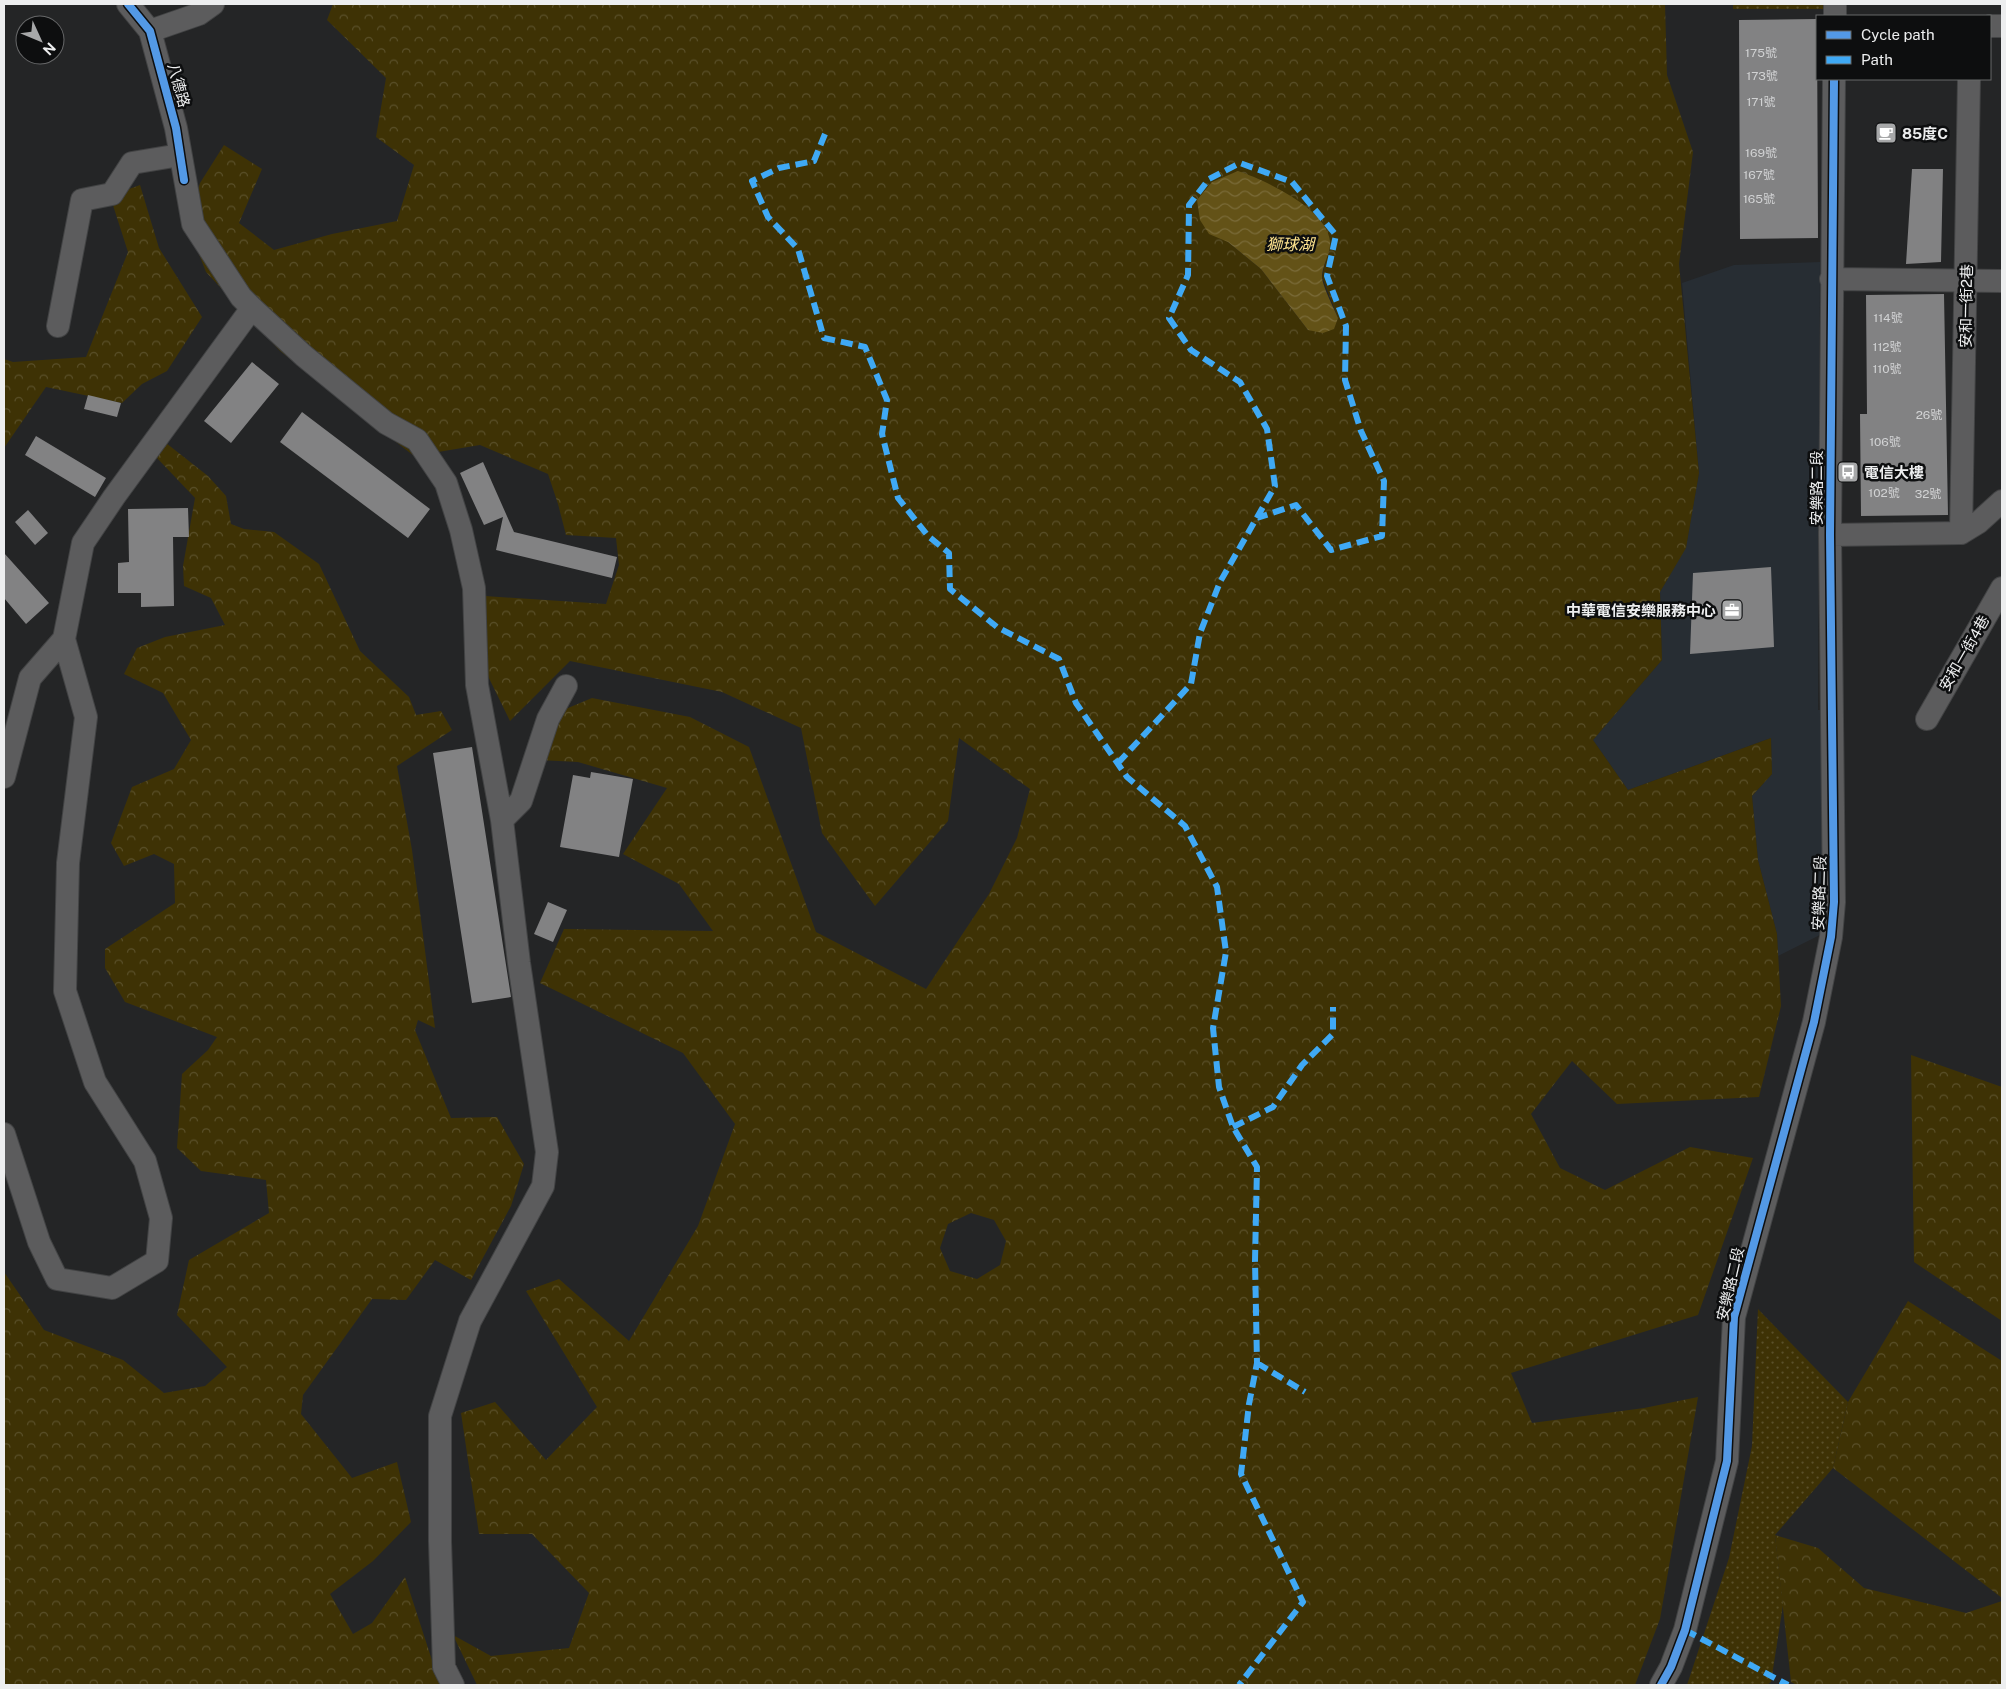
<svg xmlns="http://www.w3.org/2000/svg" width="2006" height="1689" font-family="'Public Sans','Noto Sans TC',sans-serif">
	<defs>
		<pattern id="forest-crowns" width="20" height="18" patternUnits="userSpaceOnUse" patternTransform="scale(1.25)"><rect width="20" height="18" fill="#3e3205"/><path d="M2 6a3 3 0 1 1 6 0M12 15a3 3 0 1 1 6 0" fill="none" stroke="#5a502a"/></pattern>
		<pattern id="park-dots" width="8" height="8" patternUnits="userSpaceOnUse" patternTransform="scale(1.25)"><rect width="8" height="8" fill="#3e3205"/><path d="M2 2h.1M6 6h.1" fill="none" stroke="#5a502a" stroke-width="1.8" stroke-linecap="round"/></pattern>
		<pattern id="water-waves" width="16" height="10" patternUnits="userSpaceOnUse" patternTransform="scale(1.25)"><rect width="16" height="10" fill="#635217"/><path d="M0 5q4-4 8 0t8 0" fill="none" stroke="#7a6b39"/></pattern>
	</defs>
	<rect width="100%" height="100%" fill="#242526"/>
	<path fill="#272d33" d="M1820,262L1818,710L1832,709L1828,931L1778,956L1777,934L1758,860L1752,796L1772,774L1771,738L1628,790L1593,740L1662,660L1660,592L1686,547L1699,473L1682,283L1734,265Z"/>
	<path fill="url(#forest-crowns)" fill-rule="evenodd" d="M333,4H1665L1667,75L1693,152L1679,264L1699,473L1686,548L1660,592L1662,660L1593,740L1628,790L1771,738L1772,774L1752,796L1758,860L1777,934L1781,1006L1759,1097L1617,1104L1572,1061L1531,1114L1560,1168L1605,1190L1690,1147L1753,1158L1698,1315L1511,1373L1532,1423L1644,1408L1698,1397L1660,1619L1635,1685H477L453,1635L491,1656L569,1648L589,1593L532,1534H479L461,1413L495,1402L546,1460L597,1407L526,1291L559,1279L629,1341L698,1226L735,1124L683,1053L540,983L564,929L713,931L679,884L623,854L667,788L578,762L539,760L544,718L592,698L690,717L749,747L816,932L926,989L989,894L1017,838L1030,789L959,738L948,821L875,906L822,833L801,728L722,692L570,661L510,721L484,668L485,596L606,604L619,565L616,538L566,535L558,504L548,474L480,445L414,456L280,351L206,272L187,224L200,183L224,145L262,169L239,223L274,250L332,234L397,221L414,165L376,137L386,78L327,20ZM1298,202L1321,220L1330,241L1322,277L1338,318L1308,330L1261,269L1228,242ZM971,1213L994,1220L1006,1241L1000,1265L977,1279L950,1271L940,1248L948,1224Z
		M140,185L159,248L202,317L167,371L142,384L122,403L46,387L4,448V359L13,362L86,357L128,252L110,196Z
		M166,443L208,476L226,496L231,524L244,529L274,532L319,564L360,651L409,697L416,715L441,711L452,730L397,766L412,850L435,1028L418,1020L415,1030L451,1118L497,1117L524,1164L511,1206L471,1280L435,1260L406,1300L372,1299L303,1395L301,1414L352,1478L397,1462L411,1522L373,1561L330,1594L353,1634L372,1623L405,1577L440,1685H4V1272L44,1330L123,1360L164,1393L205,1386L227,1367L177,1315L189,1260L269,1213L266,1180L201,1171L177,1148L182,1074L208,1050L217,1037L125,1002L105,968V949L175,903L174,864L154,854L124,866L111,843L132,787L174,769L191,740L163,693L124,674L137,648L165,637L225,625L211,598L184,586L183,566L195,498L157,458Z
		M1911,1055L2002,1087V1321L1914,1262Z
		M1908,1301L2002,1361V1598L1833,1468L1848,1402Z
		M1775,1535L1818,1548L1864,1588L1966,1613L2002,1601V1685H1797L1791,1682Z"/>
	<path fill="url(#park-dots)" d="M1733,4H1836V9H1733Z
		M1758,1309L1848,1402L1833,1468L1775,1535L1783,1605L1771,1682L1767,1685H1687L1729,1558L1752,1446Z"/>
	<path fill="url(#water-waves)" d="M1238,171C1265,180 1327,209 1330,241C1331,252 1323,264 1322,275C1321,284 1334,308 1338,318L1334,329L1323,333L1308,330L1261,269L1228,242L1209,234L1200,220L1197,200L1212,182Z"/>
	<path fill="#828283" d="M1817,19L1818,238L1740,239L1739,20Z
		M1912,169H1943L1941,262L1906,264Z
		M1944,294L1948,515L1861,516L1860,414H1867L1866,295Z
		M252,362L279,384L231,443L204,421Z
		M88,395L121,403L117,417L84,409Z
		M302,412L430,509L408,538L280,442Z
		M36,436L106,478L95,497L25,455Z
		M483,462L514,532L617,557L612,578L496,550L503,517L484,525L460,473Z
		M188,508L189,537H173L174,606L141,607V593H118V563L129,562L128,509Z
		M28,510L48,533L35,545L15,522Z
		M4,553L49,603L26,624L4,598Z
		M1771,567L1774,647L1690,654L1693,573Z
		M472,747L511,997L472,1003L433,753Z
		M591,772L633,779L619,857L560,847L573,775L590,778Z
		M548,902L567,910L553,942L534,934Z"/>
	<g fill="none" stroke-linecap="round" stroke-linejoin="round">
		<g stroke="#424344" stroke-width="24">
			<path id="minor" d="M128,4L150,31L176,128L193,224L241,297L252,308L304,356L386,423L417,440L446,483L461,530L474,588L477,685L502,820L519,963L547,1152L543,1186L470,1321L440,1416V1541L444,1667L453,1685
				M1835,16V4
				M1990,26H2002
				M150,31L199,14L213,4
				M1831,279L2002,281
				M58,326L82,200L112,194L132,163L180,155
				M1961,533L1969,79
				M1830,535L1961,533L1979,522L2002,501
				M1927,719L2002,588
				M4,777L30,678L64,639
				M502,820L521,801L548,719L566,686
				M4,1134L39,1242L57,1279L112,1288L157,1261L161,1218L145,1161L95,1082L65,991L68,863L86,717L64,639L83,543L114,497L252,308
				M1661,1685L1671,1667L1685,1630L1727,1461L1734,1317L1814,1022L1831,937L1834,902L1830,535L1834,79"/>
		</g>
		<use href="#minor" stroke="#5c5c5d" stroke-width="22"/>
		<path stroke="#3fa9f5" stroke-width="6" stroke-dasharray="12 6" stroke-linecap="butt" d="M825,134L814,161L779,168L752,181L768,217L798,249L824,338L865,347L887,400L882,434L898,498L928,536L949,553L950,589L997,627L1059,659L1076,703L1127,777L1185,826L1217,887L1226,952L1213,1028L1219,1087L1233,1127L1257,1167L1255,1261L1257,1363L1249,1404L1241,1474L1303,1602L1239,1685
			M1118,763L1191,684L1200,633L1220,582L1275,486L1267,429L1240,382L1191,350L1169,318L1188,275L1189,205L1209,179L1240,163L1292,182L1336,235L1327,276L1346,326L1345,380L1361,431L1384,481L1382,536L1331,550L1296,505L1257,518
			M1233,1127L1273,1107L1302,1065L1333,1034V1007
			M1257,1363L1305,1392
			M1685,1630L1788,1685"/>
		<g stroke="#0d0e0f" stroke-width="11">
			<path id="cycleway" d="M128,4L150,31L176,128L184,180
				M1661,1685L1671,1667L1685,1630L1727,1461L1734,1317L1814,1022L1831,937L1834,902L1830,535L1834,79"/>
		</g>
		<use href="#cycleway" stroke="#5399e6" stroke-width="8"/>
	</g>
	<defs>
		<g id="cafe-square" transform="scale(1.125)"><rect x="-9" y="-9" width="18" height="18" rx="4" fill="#a7a8a9" stroke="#0d0e0f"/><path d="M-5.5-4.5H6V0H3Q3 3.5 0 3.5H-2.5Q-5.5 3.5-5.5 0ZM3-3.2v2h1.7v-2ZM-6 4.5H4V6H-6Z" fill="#fff"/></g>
		<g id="bus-square" transform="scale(1.125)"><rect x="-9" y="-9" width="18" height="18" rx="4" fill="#a7a8a9" stroke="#0d0e0f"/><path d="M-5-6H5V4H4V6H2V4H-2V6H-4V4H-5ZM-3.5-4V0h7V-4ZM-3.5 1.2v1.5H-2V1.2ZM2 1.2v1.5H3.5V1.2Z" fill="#fff"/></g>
		<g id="office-square" transform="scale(1.125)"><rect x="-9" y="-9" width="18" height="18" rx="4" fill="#a7a8a9" stroke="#0d0e0f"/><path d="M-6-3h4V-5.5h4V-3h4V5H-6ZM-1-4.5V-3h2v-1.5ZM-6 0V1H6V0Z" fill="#fff"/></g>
	</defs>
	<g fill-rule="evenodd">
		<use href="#cafe-square" x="1886" y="133"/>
		<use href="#bus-square" x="1848" y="472"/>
		<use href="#office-square" x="1732" y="610"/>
	</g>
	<g text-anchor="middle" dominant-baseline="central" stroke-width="5" stroke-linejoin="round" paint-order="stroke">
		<g font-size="12" fill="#d2d3d4">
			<text x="1761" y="53">175號</text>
			<text x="1762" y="76">173號</text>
			<text x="1761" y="102">171號</text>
			<text x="1761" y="153">169號</text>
			<text x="1759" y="175">167號</text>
			<text x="1759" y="199">165號</text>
			<text x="1888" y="318">114號</text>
			<text x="1887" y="347">112號</text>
			<text x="1887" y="369">110號</text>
			<text x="1929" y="415">26號</text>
			<text x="1885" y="442">106號</text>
			<text x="1884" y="493">102號</text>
			<text x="1928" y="494">32號</text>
		</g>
		<g font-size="15" fill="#edeeef" stroke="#0d0e0f">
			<text transform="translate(179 85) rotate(75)">八德路</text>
			<text transform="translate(1966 306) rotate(-89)">安和一街2巷</text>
			<text transform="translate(1816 488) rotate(-90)">安樂路二段</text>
			<text transform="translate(1964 653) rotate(-60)">安和一街4巷</text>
			<text transform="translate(1819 893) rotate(-88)">安樂路二段</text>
			<text transform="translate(1730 1284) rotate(-77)">安樂路二段</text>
		</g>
		<g font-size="15" font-weight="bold" fill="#edeeef" stroke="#0d0e0f" text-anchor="start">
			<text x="1902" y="133">85度C</text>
			<text x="1864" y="472">電信大樓</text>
			<text x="1716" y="610" text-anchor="end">中華電信安樂服務中心</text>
		</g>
		<g font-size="16" font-style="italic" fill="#fee38e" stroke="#0d0e0f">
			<text x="1290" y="244">獅球湖</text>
		</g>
	</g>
	<rect width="2006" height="1689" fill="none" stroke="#edeeef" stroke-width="10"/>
	<rect x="1816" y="15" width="175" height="65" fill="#0d0e0f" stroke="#676869"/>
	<rect x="1826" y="31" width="25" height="8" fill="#5399e6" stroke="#676869"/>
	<text x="1861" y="40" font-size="15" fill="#edeeef">Cycle path</text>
	<rect x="1826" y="56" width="25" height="8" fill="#3fa9f5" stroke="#676869"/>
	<text x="1861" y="65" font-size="15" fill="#edeeef">Path</text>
	<g transform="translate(40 40) rotate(134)"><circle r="24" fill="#0d0e0f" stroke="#676869"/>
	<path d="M0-4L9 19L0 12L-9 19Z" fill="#a7a8a9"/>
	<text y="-8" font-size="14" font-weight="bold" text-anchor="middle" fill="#edeeef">N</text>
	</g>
</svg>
